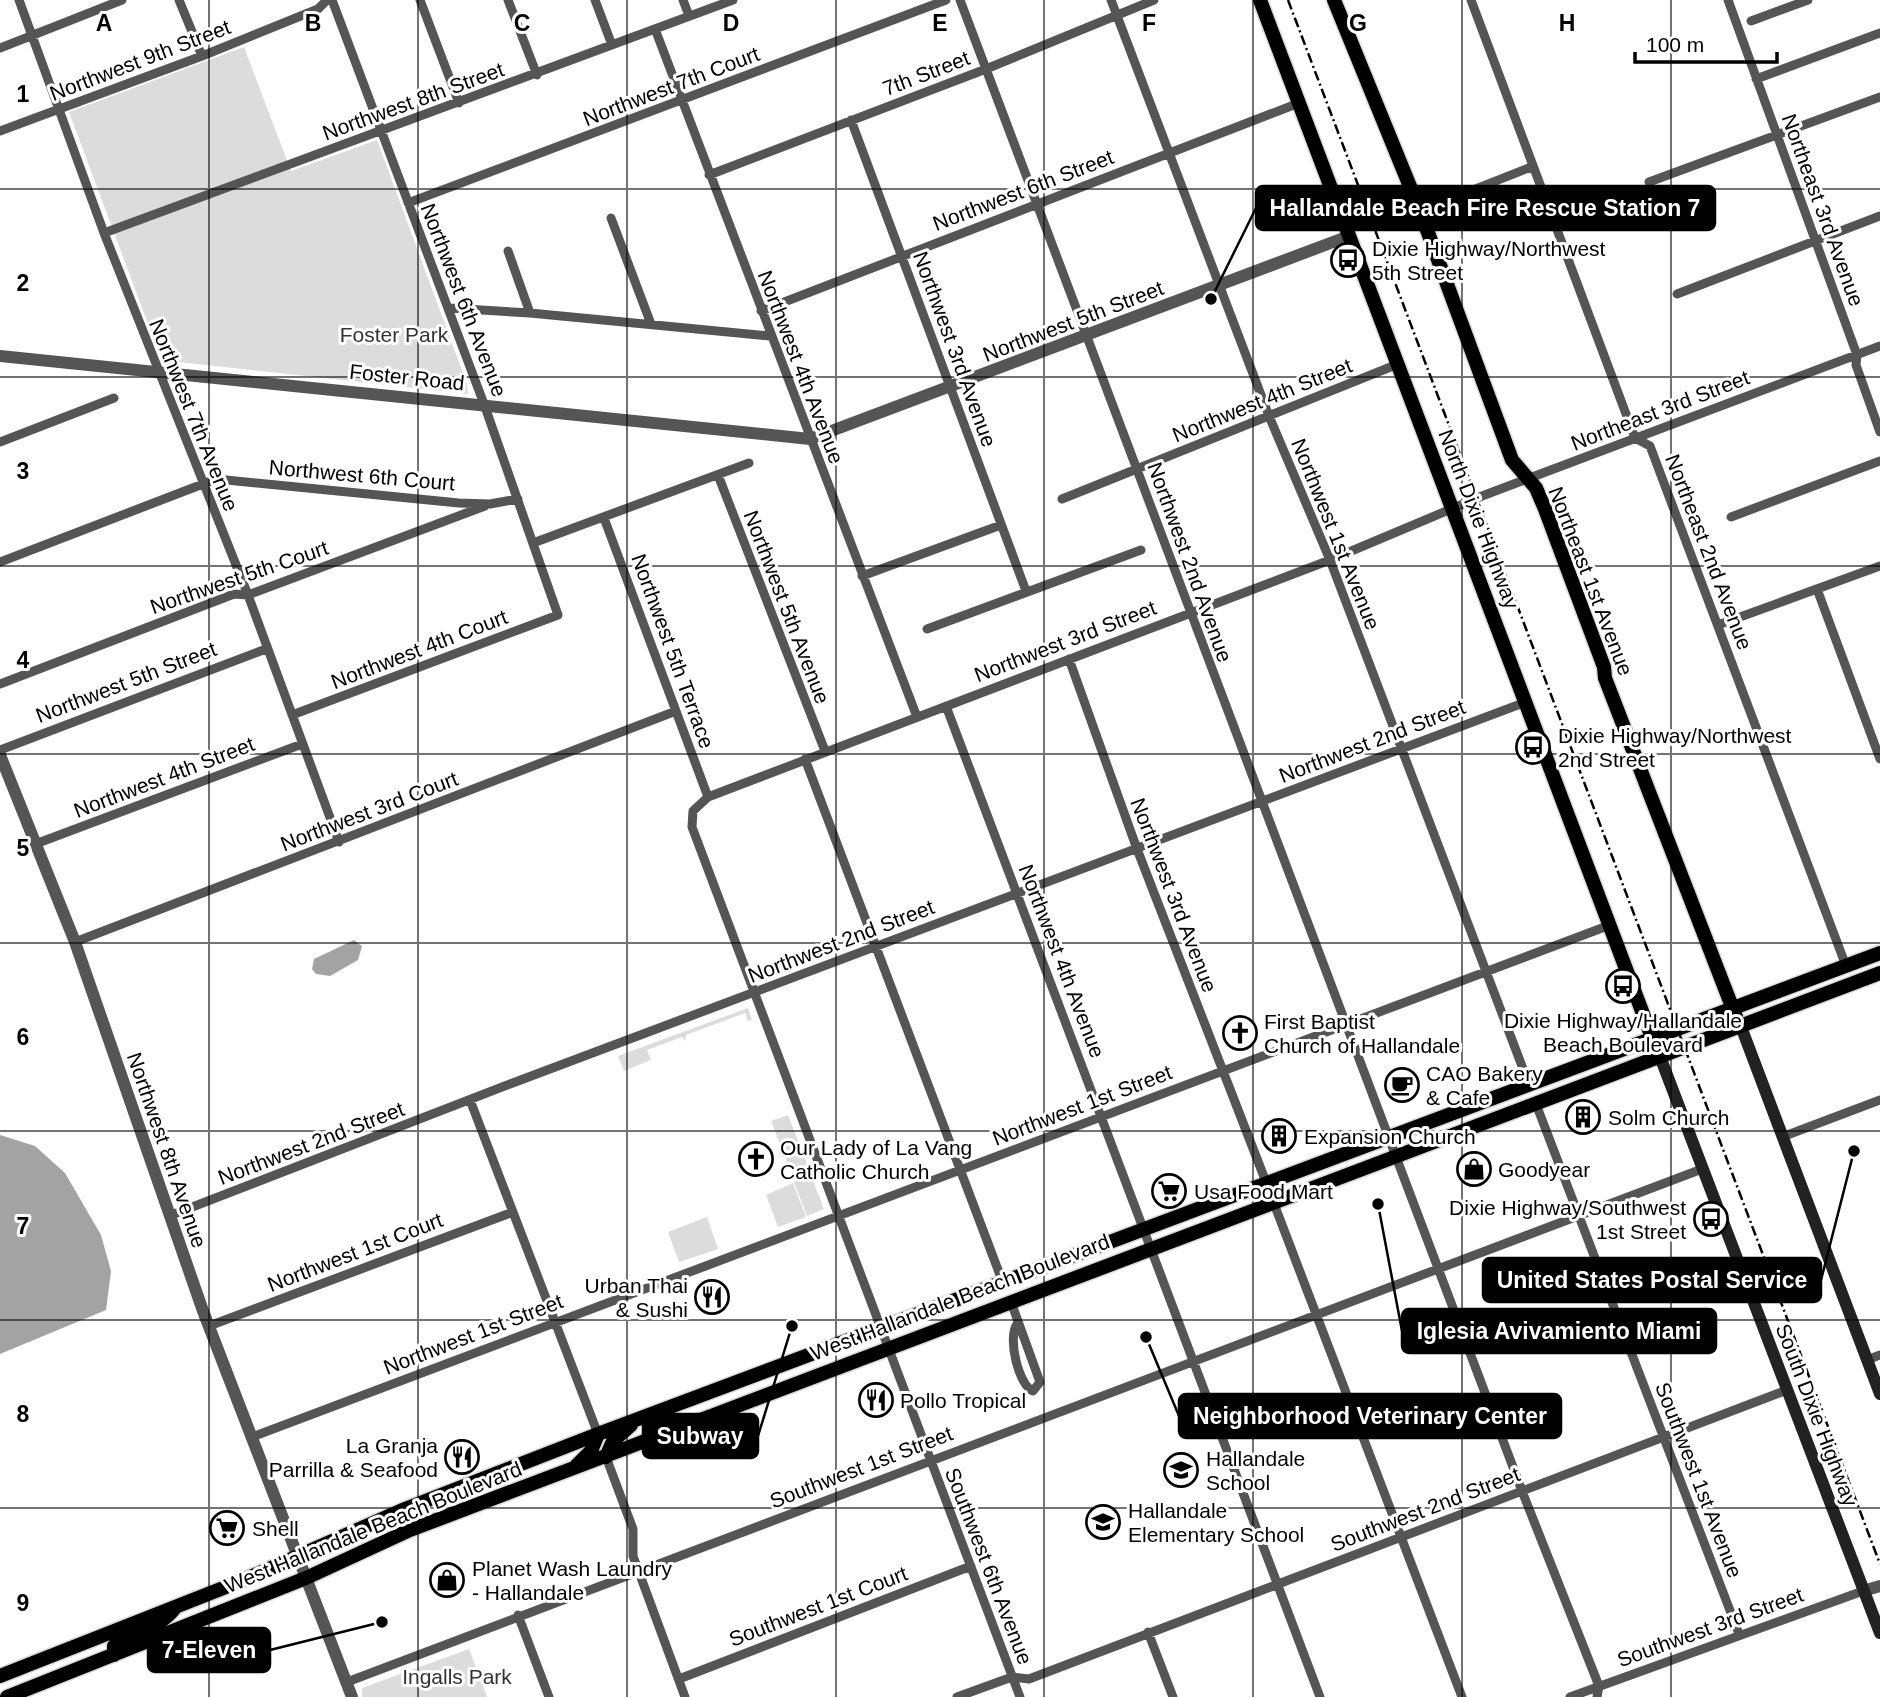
<svg xmlns="http://www.w3.org/2000/svg" width="1880" height="1697" font-family="Helvetica,sans-serif">
	<rect width="100%" height="100%" fill="#fff"/>
	<path fill="#dcdcdc" d="M244,47L291,171L377,140L467,384L468,394L170,361L160,356L69,112Z
		M748,1008L752,1020L748,1021L745,1013L686,1035L685,1041L682,1037L647,1050L651,1060L624,1071L618,1056Z
		M788,1115L811,1174L794,1180L771,1121Z
		M811,1176L824,1209L807,1216L794,1182Z
		M793,1183L806,1217L778,1227L766,1195Z
		M707,1217L718,1249L679,1262L668,1232Z
		M469,1649L487,1697H362V1688Z"/>
	<path fill="#a3a3a3" d="M354,940L362,946L358,960L330,976L316,974L312,969L314,959Z
		M0,1135L35,1146L65,1173L101,1235L111,1271L106,1310L0,1354Z"/>
	<g fill="none" stroke-linecap="round" stroke-linejoin="round">
		<g stroke="#dbdbdb" stroke-width="17">
			<path id="primary" d="M1260,0L1654,1043
				M1334,0L1420,211L1512,460L1536,488L1545,509L1604,667L1605,678L1736,1017
				M606,1457L613,1441L631,1425
				M576,1466L591,1451L598,1434
				M114,1655V1646C135,1629 157,1631 175,1608
				M0,1676L241,1581L405,1509L598,1434L1880,953
				M7,1697L306,1578L410,1530L1880,973"/>
		</g>
		<path stroke="#555" stroke-width="9" d="M19,0L104,233L248,595L339,842
			M179,0L202,56
			M420,0L459,103
			M508,0L537,75
			M595,0L612,45
			M683,0L689,16
			M960,0L1522,1491L1599,1686L1597,1697
			M1111,0L1269,416L1330,560L1528,1082
			M1471,0L1635,438L1650,446L1846,966
			M1728,0L1857,355L1856,365L1880,432
			M1751,21L1808,0
			M655,29L917,717
			M0,48L122,0
			M1756,79L1880,33
			M851,120L1026,591
			M0,131L202,56L318,9L327,0
			M709,175L986,69L1154,0
			M1649,182L1880,97
			M408,203L946,0
			M1420,211L1531,167
			M611,218L651,324
			M104,233L733,0
			M508,251L530,313
			M1677,294L1880,216
			M449,308L530,313L770,336
			M761,311L1299,103
			M0,442L114,398
			M718,475L825,751
			M1062,499L1398,364
			M1731,517L1880,461
			M604,518L708,797
			M533,543L749,463
			M0,562L216,479L459,503L490,504L518,499
			M862,576L1001,525
			M1817,589L1880,759
			M1718,625L1880,566
			M927,629L1141,550
			M1069,659L1137,849L1266,1182
			M0,684L234,594L248,595L485,506
			M946,706L1320,1697
			M292,715L558,615L484,404L332,0
			M0,750L266,649
			M805,759L1003,1283
			M38,843L302,744
			M75,942L676,711
			M470,1100L598,1434
			M1536,1104L1739,1634
			M1782,1137L1880,1100
			M1273,1201L1462,1697
			M169,1216L510,1084L1526,702
			M1011,1302L1040,1382L1033,1391C1019,1386 1007,1338 1017,1324
			M209,1326L513,1212
			M1867,1360L1880,1355
			M252,1437L1610,925
			M606,1457L633,1529V1556L685,1697
			M518,1615L549,1697
			M1148,1632L1173,1697
			M679,1679L971,1566
			M347,1682L1702,1169
			M957,1697L1012,1677L1029,1679L1787,1390
			M1020,1697L692,827L693,811L708,797L1330,560L1482,496L1880,346
			M1570,1697L1863,1591"/>
		<path stroke="#555" stroke-width="12" d="M0,356L810,439L1349,236
			M0,755L75,942L203,1311L352,1697
			M1863,1591L1880,1586"/>
		<path stroke="#222" stroke-width="12" d="M1740,1024L1880,1394
			M1659,1054L1880,1633"/>
		<use href="#primary" stroke="#000" stroke-width="14"/>
		<path stroke="#000" stroke-width="2.5" stroke-dasharray="10 3.5 2 3.5" stroke-linecap="butt" d="M1288,0L1880,1564"/>
	</g>
	<path fill="none" stroke="#000" stroke-width="2" stroke-opacity="0.55" d="M209,0V1697M418,0V1697M627,0V1697M836,0V1697M1044,0V1697M1253,0V1697M1462,0V1697M1671,0V1697M0,189H1880M0,377H1880M0,566H1880M0,754H1880M0,943H1880M0,1131H1880M0,1320H1880M0,1508H1880"/>
	<defs>
		<g id="bus-ring" transform="scale(1.75)"><circle r="9.5" fill="#fff" stroke="#000" stroke-width="1.5"/><path d="M-5-6H5V4H4V6H2V4H-2V6H-4V4H-5ZM-3.5-4V0h7V-4ZM-3.5 1.2v1.5H-2V1.2ZM2 1.2v1.5H3.5V1.2Z" fill="#000"/></g>
		<g id="church-ring" transform="scale(1.75)"><circle r="9.5" fill="#fff" stroke="#000" stroke-width="1.5"/><path d="M-1.2-6h2.4v3.5h3.3v2.4h-3.3V6h-2.4V-.1h-3.3v-2.4h3.3Z" fill="#000"/></g>
		<g id="cafe-ring" transform="scale(1.75)"><circle r="9.5" fill="#fff" stroke="#000" stroke-width="1.5"/><path d="M-5.5-4.5H6V0H3Q3 3.5 0 3.5H-2.5Q-5.5 3.5-5.5 0ZM3-3.2v2h1.7v-2ZM-6 4.5H4V6H-6Z" fill="#000"/></g>
		<g id="building-ring" transform="scale(1.75)"><circle r="9.5" fill="#fff" stroke="#000" stroke-width="1.5"/><path d="M-4-6H4V6H1V3H-1V6H-4ZM-2.5-4.3h1.7v1.8h-1.7ZM.8-4.3h1.7v1.8H.8ZM-2.5-1h1.7V.8h-1.7ZM.8-1h1.7V.8H.8Z" fill="#000"/></g>
		<g id="shop-ring" transform="scale(1.75)"><circle r="9.5" fill="#fff" stroke="#000" stroke-width="1.5"/><path d="M-5-2.5h2.3a2.7 3.5 0 0 1 5.4 0H5L5.5 6h-11ZM-1.5-2.5h3a1.5 2.3 0 0 0-3 0Z" fill="#000"/></g>
		<g id="supermarket-ring" transform="scale(1.75)"><circle r="9.5" fill="#fff" stroke="#000" stroke-width="1.5"/><path d="M-6-5.5h2.5l.6 2H6L4.5 2H-2.5L-4.4-4H-6ZM-1.5 3.2a1.3 1.3 0 1 0 .1 0ZM3 3.2a1.3 1.3 0 1 0 .1 0Z" fill="#000"/></g>
		<g id="restaurant-ring" transform="scale(1.75)"><circle r="9.5" fill="#fff" stroke="#000" stroke-width="1.5"/><path d="M-5-6h1v4h1v-4h1v4h1v-4h1v5L-1.5 .5V6h-2V.5L-5-1ZM5-6V6H3V1.5H1.5Q1.5-4 5-6Z" fill="#000"/></g>
		<g id="school-ring" transform="scale(1.75)"><circle r="9.5" fill="#fff" stroke="#000" stroke-width="1.5"/><path d="M0-5L7-2L0 1L-7-2ZM-4 1L0 2.5L4 1V4Q0 6-4 4Z" fill="#000"/></g>
	</defs>
	<g fill-rule="evenodd">
		<use href="#bus-ring" x="1348" y="260"/>
		<use href="#bus-ring" x="1533" y="747"/>
		<use href="#bus-ring" x="1623" y="986"/>
		<use href="#church-ring" x="1240" y="1033"/>
		<use href="#cafe-ring" x="1402" y="1085"/>
		<use href="#building-ring" x="1583" y="1117"/>
		<use href="#building-ring" x="1279" y="1136"/>
		<use href="#church-ring" x="756" y="1159"/>
		<use href="#shop-ring" x="1474" y="1169"/>
		<use href="#supermarket-ring" x="1169" y="1191"/>
		<use href="#bus-ring" x="1711" y="1219"/>
		<use href="#restaurant-ring" x="712" y="1297"/>
		<use href="#restaurant-ring" x="876" y="1400"/>
		<use href="#restaurant-ring" x="462" y="1457"/>
		<use href="#school-ring" x="1181" y="1470"/>
		<use href="#school-ring" x="1103" y="1522"/>
		<use href="#supermarket-ring" x="227" y="1528"/>
		<use href="#shop-ring" x="447" y="1580"/>
	</g>
	<g text-anchor="middle" dominant-baseline="central" stroke-width="6" stroke-linejoin="round" paint-order="stroke">
		<g font-size="21" fill="#000" stroke="#fff">
			<text transform="translate(140 60) rotate(-21)">Northwest 9th Street</text>
			<text transform="translate(926 73) rotate(-21)">7th Street</text>
			<text transform="translate(671 86) rotate(-21)">Northwest 7th Court</text>
			<text transform="translate(413 101) rotate(-20)">Northwest 8th Street</text>
			<text transform="translate(1023 190) rotate(-21)">Northwest 6th Street</text>
			<text transform="translate(1823 210) rotate(70)">Northeast 3rd Avenue</text>
			<text transform="translate(464 300) rotate(69)">Northwest 6th Avenue</text>
			<text transform="translate(1073 321) rotate(-21)">Northwest 5th Street</text>
			<text transform="translate(955 349) rotate(70)">Northwest 3rd Avenue</text>
			<text transform="translate(801 367) rotate(69)">Northwest 4th Avenue</text>
			<text transform="translate(407 377) rotate(6)">Foster Road</text>
			<text transform="translate(1262 400) rotate(-22)">Northwest 4th Street</text>
			<text transform="translate(1660 410) rotate(-21)">Northeast 3rd Street</text>
			<text transform="translate(194 415) rotate(68)">Northwest 7th Avenue</text>
			<text transform="translate(362 475) rotate(5)">Northwest 6th Court</text>
			<text transform="translate(1479 519) rotate(69)">North Dixie Highway</text>
			<text transform="translate(1336 534) rotate(68)">Northwest 1st Avenue</text>
			<text transform="translate(1709 552) rotate(69)">Northeast 2nd Avenue</text>
			<text transform="translate(1190 562) rotate(70)">Northwest 2nd Avenue</text>
			<text transform="translate(239 577) rotate(-19)">Northwest 5th Court</text>
			<text transform="translate(1591 581) rotate(69)">Northeast 1st Avenue</text>
			<text transform="translate(787 607) rotate(69)">Northwest 5th Avenue</text>
			<text transform="translate(1065 641) rotate(-21)">Northwest 3rd Street</text>
			<text transform="translate(419 649) rotate(-21)">Northwest 4th Court</text>
			<text transform="translate(673 651) rotate(70)">Northwest 5th Terrace</text>
			<text transform="translate(126 682) rotate(-21)">Northwest 5th Street</text>
			<text transform="translate(1372 741) rotate(-21)">Northwest 2nd Street</text>
			<text transform="translate(164 777) rotate(-21)">Northwest 4th Street</text>
			<text transform="translate(369 811) rotate(-21)">Northwest 3rd Court</text>
			<text transform="translate(1174 895) rotate(69)">Northwest 3rd Avenue</text>
			<text transform="translate(841 941) rotate(-21)">Northwest 2nd Street</text>
			<text transform="translate(1062 961) rotate(69)">Northwest 4th Avenue</text>
			<text transform="translate(1082 1105) rotate(-21)">Northwest 1st Street</text>
			<text transform="translate(311 1143) rotate(-21)">Northwest 2nd Street</text>
			<text transform="translate(167 1150) rotate(71)">Northwest 8th Avenue</text>
			<text transform="translate(355 1252) rotate(-21)">Northwest 1st Court</text>
			<text transform="translate(960 1297) rotate(-21)">West Hallandale Beach Boulevard</text>
			<text transform="translate(473 1334) rotate(-21)">Northwest 1st Street</text>
			<text transform="translate(1817 1415) rotate(69)">South Dixie Highway</text>
			<text transform="translate(861 1467) rotate(-21)">Southwest 1st Street</text>
			<text transform="translate(1699 1480) rotate(69)">Southwest 1st Avenue</text>
			<text transform="translate(1425 1509) rotate(-21)">Southwest 2nd Street</text>
			<text transform="translate(373 1527) rotate(-22)">West Hallandale Beach Boulevard</text>
			<text transform="translate(989 1566) rotate(69)">Southwest 6th Avenue</text>
			<text transform="translate(818 1606) rotate(-21)">Southwest 1st Court</text>
			<text transform="translate(1710 1627) rotate(-20)">Southwest 3rd Street</text>
		</g>
		<g font-size="21" fill="#000" stroke="#fff" text-anchor="start">
			<text x="1372" y="248">Dixie Highway/Northwest<tspan x="1372" dy="24">5th Street</tspan></text>
			<text x="1558" y="735">Dixie Highway/Northwest<tspan x="1558" dy="24">2nd Street</tspan></text>
			<text x="1623" y="1020" text-anchor="middle">Dixie Highway/Hallandale<tspan x="1623" dy="24">Beach Boulevard</tspan></text>
			<text x="1264" y="1021">First Baptist<tspan x="1264" dy="24">Church of Hallandale</tspan></text>
			<text x="1426" y="1073">CAO Bakery<tspan x="1426" dy="24">&amp; Cafe</tspan></text>
			<text x="1608" y="1117">Solm Church</text>
			<text x="1304" y="1136">Expansion Church</text>
			<text x="780" y="1147">Our Lady of La Vang<tspan x="780" dy="24">Catholic Church</tspan></text>
			<text x="1498" y="1169">Goodyear</text>
			<text x="1194" y="1191">Usa Food Mart</text>
			<text x="1686" y="1207" text-anchor="end">Dixie Highway/Southwest<tspan x="1686" dy="24">1st Street</tspan></text>
			<text x="688" y="1285" text-anchor="end">Urban Thai<tspan x="688" dy="24">&amp; Sushi</tspan></text>
			<text x="900" y="1400">Pollo Tropical</text>
			<text x="438" y="1445" text-anchor="end">La Granja<tspan x="438" dy="24">Parrilla &amp; Seafood</tspan></text>
			<text x="1206" y="1458">Hallandale<tspan x="1206" dy="24">School</tspan></text>
			<text x="1128" y="1510">Hallandale<tspan x="1128" dy="24">Elementary School</tspan></text>
			<text x="252" y="1528">Shell</text>
			<text x="472" y="1568">Planet Wash Laundry<tspan x="472" dy="24">- Hallandale</tspan></text>
		</g>
		<g font-size="21" fill="#333" stroke="#fff">
			<text x="394" y="334">Foster Park</text>
			<text x="457" y="1676">Ingalls Park</text>
		</g>
	</g>
	<g font-size="23" text-anchor="middle" font-weight="bold" fill="#000" stroke="#fff" stroke-width="6" stroke-linejoin="round" paint-order="stroke">
		<text x="104" y="31">A</text>
		<text x="313" y="31">B</text>
		<text x="522" y="31">C</text>
		<text x="731" y="31">D</text>
		<text x="940" y="31">E</text>
		<text x="1149" y="31">F</text>
		<text x="1358" y="31">G</text>
		<text x="1567" y="31">H</text>
		<text x="23" y="102">1</text>
		<text x="23" y="291">2</text>
		<text x="23" y="479">3</text>
		<text x="23" y="668">4</text>
		<text x="23" y="856">5</text>
		<text x="23" y="1045">6</text>
		<text x="23" y="1234">7</text>
		<text x="23" y="1422">8</text>
		<text x="23" y="1611">9</text>
	</g>
	<path fill="none" stroke="#000" stroke-width="2.5" d="M1211 299L1256 208M1854 1151L1821 1280M1378 1204L1402 1331M1146 1337L1179 1416M792 1326L758 1436M382 1622L270 1650"/>
	<g fill="#000" stroke="#fff" stroke-width="2.5">
		<circle cx="1211" cy="299" r="7"/>
		<circle cx="1854" cy="1151" r="7"/>
		<circle cx="1378" cy="1204" r="7"/>
		<circle cx="1146" cy="1337" r="7"/>
		<circle cx="792" cy="1326" r="7"/>
		<circle cx="382" cy="1622" r="7"/>
	</g>
	<g fill="#000" stroke="#000" stroke-width="2.5">
		<rect x="1256" y="186" width="459" height="44" rx="7"/>
		<rect x="1483" y="1258" width="338" height="44" rx="7"/>
		<rect x="1402" y="1309" width="314" height="44" rx="7"/>
		<rect x="1179" y="1394" width="382" height="44" rx="7"/>
		<rect x="643" y="1414" width="115" height="44" rx="7"/>
		<rect x="148" y="1628" width="122" height="44" rx="7"/>
	</g>
	<g font-size="23" text-anchor="middle" font-weight="bold" fill="#fff">
		<text x="1485" y="216">Hallandale Beach Fire Rescue Station 7</text>
		<text x="1652" y="1288">United States Postal Service</text>
		<text x="1559" y="1339">Iglesia Avivamiento Miami</text>
		<text x="1370" y="1424">Neighborhood Veterinary Center</text>
		<text x="700" y="1444">Subway</text>
		<text x="209" y="1658">7-Eleven</text>
	</g>
	<path d="M1635 52v10h142v-10" fill="none" stroke="#000000" stroke-width="3.5"/>
	<text x="1646" y="52" font-size="21" fill="#000000" stroke="#ffffff" stroke-width="5" paint-order="stroke">100 m</text>
</svg>
